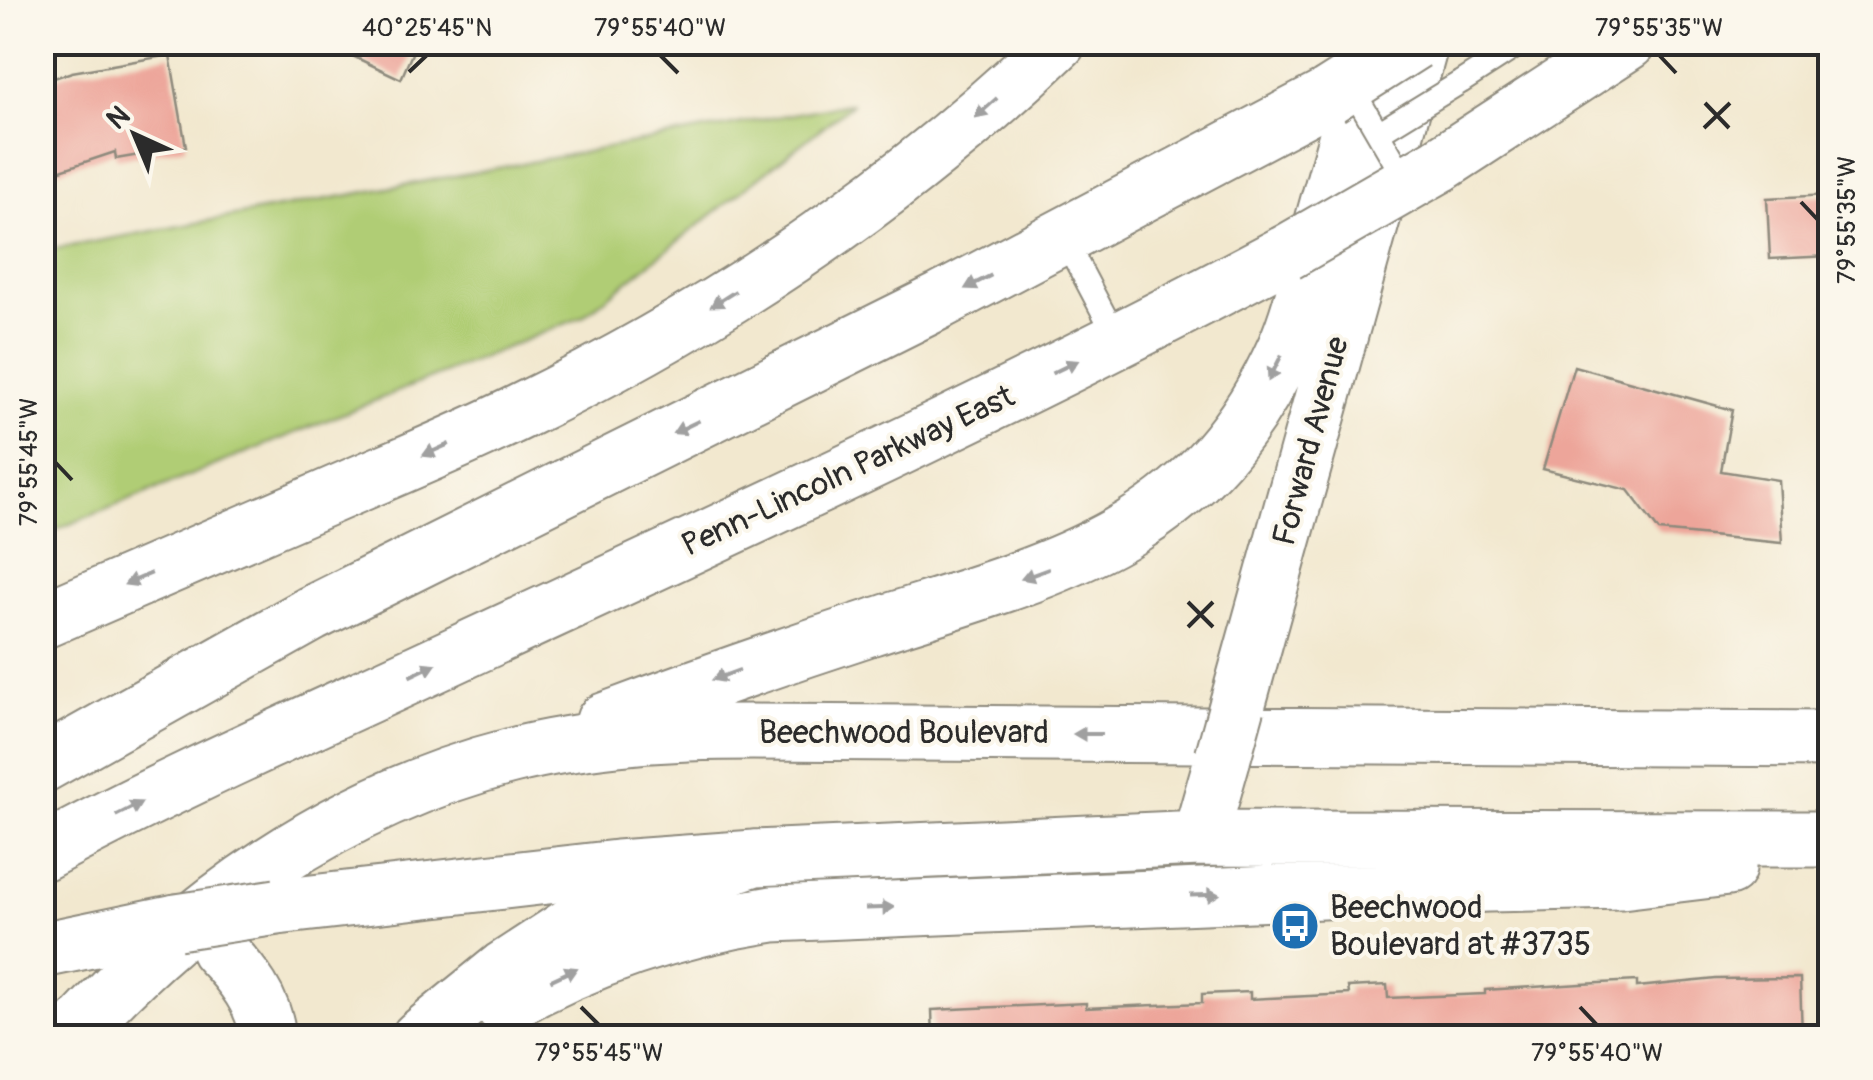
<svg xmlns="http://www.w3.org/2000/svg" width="1873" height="1080" font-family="Pangolin,sans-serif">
	<rect width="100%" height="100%" fill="#fbf7ec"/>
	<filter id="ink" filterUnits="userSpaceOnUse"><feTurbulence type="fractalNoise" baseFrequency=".01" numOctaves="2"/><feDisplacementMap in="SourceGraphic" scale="20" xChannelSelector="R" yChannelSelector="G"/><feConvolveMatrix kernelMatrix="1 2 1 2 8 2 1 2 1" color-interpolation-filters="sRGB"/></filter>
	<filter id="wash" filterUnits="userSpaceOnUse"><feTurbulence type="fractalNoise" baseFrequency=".0048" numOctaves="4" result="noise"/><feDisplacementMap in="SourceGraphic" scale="40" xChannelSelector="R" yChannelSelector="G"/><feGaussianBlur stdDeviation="2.25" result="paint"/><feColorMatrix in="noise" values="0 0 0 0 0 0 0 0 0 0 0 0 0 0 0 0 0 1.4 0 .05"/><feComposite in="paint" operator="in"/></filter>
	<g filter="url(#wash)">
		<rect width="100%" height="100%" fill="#f2e8cf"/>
		<path fill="#b0cd74" stroke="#6e7c50" stroke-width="2.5" d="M853,103L582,317L43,535V251Z"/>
		<g id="blocks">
			<path fill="#eda59a" d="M323,42H417L401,79Z
				M170,55L186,147L116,159L115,152L58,171L42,126V82L72,72Z
				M1830,195V256L1770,259L1767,198Z
				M1574,366L1732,410L1721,471L1778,480L1782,543L1659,531L1628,490L1543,469Z
				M1800,978L1802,1036L933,1038L932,1010L1086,1003V1008L1202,1003V994L1250,992V999L1349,994L1348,987L1387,985L1388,998L1485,994V990L1581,984L1637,981V987L1716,979Z"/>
		</g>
	</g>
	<g filter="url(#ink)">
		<use href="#blocks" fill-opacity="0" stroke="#8e8a7d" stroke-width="2.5"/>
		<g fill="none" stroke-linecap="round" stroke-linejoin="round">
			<g stroke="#8e8a7d" stroke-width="26">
				<path id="service" d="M1461,82L1523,42
					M1064,238L1118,341"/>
			</g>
			<g stroke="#8e8a7d" stroke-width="59">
				<path id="primary" d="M1237,706L1421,42
					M604,721C692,688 780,657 869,628C1049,570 1200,539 1285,348C1300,314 1308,276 1318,239C1336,174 1355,108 1373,42
					M1200,838L1223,757
					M503,1006C588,958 676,929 773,914L1488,884L1621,881L1728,868
					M70,1038C189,906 338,800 512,756C590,736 673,732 753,732L1830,739
					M419,1038L504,969L573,924L613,905L755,858L1200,838L1830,839"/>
			</g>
			<g stroke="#8e8a7d" stroke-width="59">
				<path id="motorway" d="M1439,165L1628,42
					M42,621C145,577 247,532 349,488C407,463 466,439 522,411C717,316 902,193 1058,42
					M42,765L311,614L940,301L1329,96
					M42,853C179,779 323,717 464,651C740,523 1017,397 1286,253
					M277,907L617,868L755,858
					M218,949C242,974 265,1002 268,1038
					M42,950L177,922"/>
			</g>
			<use href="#service" stroke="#fff" stroke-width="22"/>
			<use href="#primary" stroke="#fff" stroke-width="55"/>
			<use href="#motorway" stroke="#fff" stroke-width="55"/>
			<g stroke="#8e8a7d" stroke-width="26" stroke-linecap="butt">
				<path id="service-bridge" d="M1349,83L1407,183
					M1378,133L1461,82"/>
			</g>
			<g stroke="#8e8a7d" stroke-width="59" stroke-linecap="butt">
				<path id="primary-bridge" d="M1223,757L1237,706"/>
			</g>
			<g stroke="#8e8a7d" stroke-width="59" stroke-linecap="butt">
				<path id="motorway-bridge" d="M1329,96L1414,42
					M1286,253L1439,165
					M177,922L277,907"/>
			</g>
			<use href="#service-bridge" stroke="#fff" stroke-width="22"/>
			<use href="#primary-bridge" stroke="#fff" stroke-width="55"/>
			<use href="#motorway-bridge" stroke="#fff" stroke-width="55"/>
		</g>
		<defs><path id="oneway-solid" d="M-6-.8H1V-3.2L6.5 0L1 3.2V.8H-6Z" transform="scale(2.5)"/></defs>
		<g fill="#a0a0a0">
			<use href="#oneway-solid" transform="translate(986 108) rotate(138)"/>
			<use href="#oneway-solid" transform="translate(978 282) rotate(153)"/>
			<use href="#oneway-solid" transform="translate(723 299) rotate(148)"/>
			<use href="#oneway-solid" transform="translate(1065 367) rotate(-26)"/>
			<use href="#oneway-solid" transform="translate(1275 368) rotate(117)"/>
			<use href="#oneway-solid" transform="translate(686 427) rotate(154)"/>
			<use href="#oneway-solid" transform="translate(436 450) rotate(156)"/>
			<use href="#oneway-solid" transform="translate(1035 574) rotate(160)"/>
			<use href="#oneway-solid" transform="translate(138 579) rotate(157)"/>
			<use href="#oneway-solid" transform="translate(423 670) rotate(-25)"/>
			<use href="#oneway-solid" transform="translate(726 675) rotate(160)"/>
			<use href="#oneway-solid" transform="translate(1088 734) rotate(-180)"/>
			<use href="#oneway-solid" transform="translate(129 809) rotate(-27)"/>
			<use href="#oneway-solid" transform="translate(1205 895) rotate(-2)"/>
			<use href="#oneway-solid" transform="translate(880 908) rotate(-2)"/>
			<use href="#oneway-solid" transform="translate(564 974) rotate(-25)"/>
		</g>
	</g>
	<path fill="none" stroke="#2b2b2b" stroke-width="4" d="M660,55L678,73M1659,55L1676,73M409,72L427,55M1705,103L1729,128M1704,128L1730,103M1801,202L1818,220M55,462L72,480M1188,602L1213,627M1188,627L1213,602M581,1007L599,1025M1580,1007L1597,1025"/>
	<defs>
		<g id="bus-disc" transform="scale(2.5)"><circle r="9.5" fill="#1f6fb2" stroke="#fbf7ec"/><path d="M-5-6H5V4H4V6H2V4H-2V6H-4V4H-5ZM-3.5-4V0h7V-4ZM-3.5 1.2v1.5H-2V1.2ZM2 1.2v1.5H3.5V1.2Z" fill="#fff"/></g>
	</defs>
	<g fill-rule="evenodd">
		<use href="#bus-disc" x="1295" y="926"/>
	</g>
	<g text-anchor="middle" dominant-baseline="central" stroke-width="8" stroke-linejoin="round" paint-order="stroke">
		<g font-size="32" fill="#2b2b2b" stroke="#fbf7ec">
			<text transform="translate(1311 441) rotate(-75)">Forward Avenue</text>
			<text transform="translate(848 471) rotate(-25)">Penn-Lincoln Parkway East</text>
			<text x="904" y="733">Beechwood Boulevard</text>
		</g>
		<g font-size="32" fill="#2b2b2b" stroke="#fbf7ec" text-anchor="start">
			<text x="1330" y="908">Beechwood<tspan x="1330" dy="37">Boulevard at #3735</tspan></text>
		</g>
	</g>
	<rect width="1873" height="1080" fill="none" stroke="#fbf7ec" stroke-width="110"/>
	<g transform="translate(135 135) rotate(316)" stroke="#fbf7ec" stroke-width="8" paint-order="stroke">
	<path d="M0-8L18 38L0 25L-18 38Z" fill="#2b2b2b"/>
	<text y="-15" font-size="28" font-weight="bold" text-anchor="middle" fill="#2b2b2b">N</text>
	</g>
	<rect x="55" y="55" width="1763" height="970" fill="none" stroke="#2b2b2b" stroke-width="4"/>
	<g font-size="25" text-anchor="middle" fill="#2b2b2b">
		<text x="427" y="36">40°25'45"N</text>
		<text x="660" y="36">79°55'40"W</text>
		<text x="1659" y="36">79°55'35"W</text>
		<text transform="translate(1846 220) rotate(-90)" y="9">79°55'35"W</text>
		<text transform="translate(28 462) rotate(-90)" y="9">79°55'45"W</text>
		<text x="599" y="1061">79°55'45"W</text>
		<text x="1597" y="1061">79°55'40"W</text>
	</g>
</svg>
